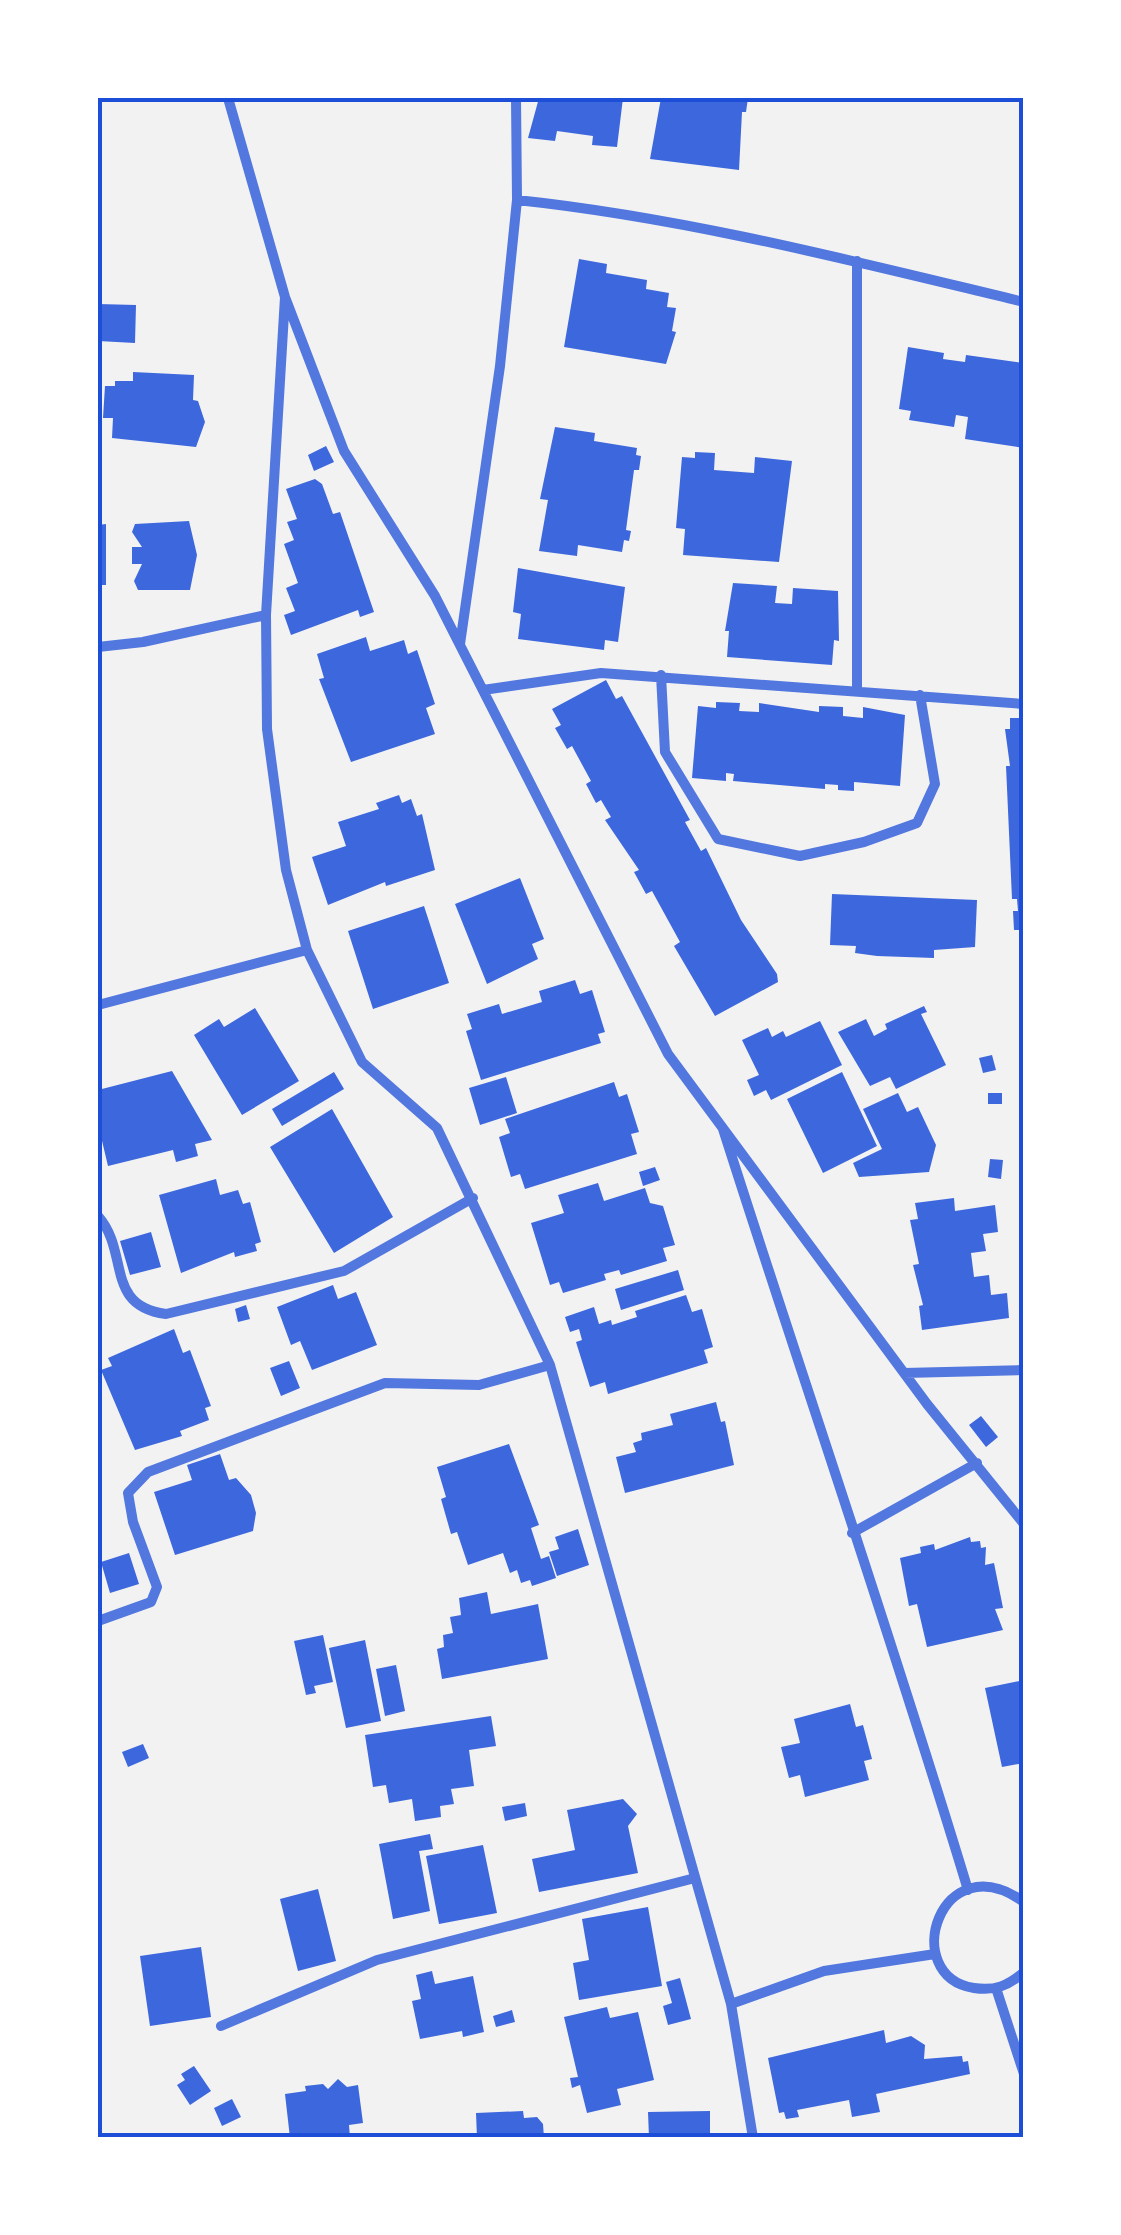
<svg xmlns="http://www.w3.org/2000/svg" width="1121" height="2235" font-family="'IBM Plex Sans',sans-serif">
	<rect width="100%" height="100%" fill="#f2f2f2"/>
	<path fill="#3d67dc" d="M539,98H623L617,147L592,145L593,136L557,131L555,141L528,138Z
		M661,98H748L746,112H742L739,170L650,159Z
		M579,259L607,264L606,273L647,280L646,289L669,293L667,307L676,308L672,331L676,332L666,364L564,347Z
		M98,304L136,305L135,343L98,341Z
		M908,347L944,353L943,359L965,362L966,355L1024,363V448L965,439L968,417L956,415L954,427L909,420L911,411L899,409Z
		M133,372L194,375L193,400L198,401L205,422L196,447L112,438L113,418H103L105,386H115V381H133Z
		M555,427L595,433L594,441L637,448L636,455L641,456L639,470H634L626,530L631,531L629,541L624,540L622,552L578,545L577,556L539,551L548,500L540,499Z
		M326,446L334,462L314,471L308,455Z
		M695,452L715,453L714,470L754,473L755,457L792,461L779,562L683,555L685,529L676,528L682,457L695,458Z
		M315,479L322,484L333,514L340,512L374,612L360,617L358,610L291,635L284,615L295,611L286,588L298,583L284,544L294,540L287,522L297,519L286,489Z
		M189,521L197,555L190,590H138L134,581L142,564H132V547H142L132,532L135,524Z
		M106,524V585H98V525Z
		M518,568L625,587L618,642L605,640L604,650L518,639L521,614L513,612Z
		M733,583L777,586L775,603L792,604L793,588L838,591L839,641L834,640L832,665L727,657L729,631H725Z
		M366,637L370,651L404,640L408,654L417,650L435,704L426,708L435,734L351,762L319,679L324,678L317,654Z
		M606,680L616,699L622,696L690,820L685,822L701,851L706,848L741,920L777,974L778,982L715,1016L674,946L680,942L652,891L646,894L634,872L639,870L605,820L611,817L601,800L596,803L586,784L591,781L572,746L567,749L555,728L561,725L552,709Z
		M716,702L740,703L739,711L759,712V703L819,712V706L843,707V716L863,718V707L905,715L900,786L854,782V791L838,790V785L825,784V789L733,781L734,774L726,773V781L692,778L698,706L716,708Z
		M1010,718H1024V938L1020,930H1014L1013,911H1018L1017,899H1012L1006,766H1010L1005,729H1010Z
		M399,795L402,803L411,799L417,816L422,814L435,870L386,886L385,882L328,905L312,857L346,846L338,822L379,809L376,803Z
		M520,878L544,939L532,944L538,959L487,984L455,904Z
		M832,894L977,900L975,947L934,950V958L877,956L855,953L856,946L830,945Z
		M424,906L449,983L373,1009L348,931Z
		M575,980L580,994L592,990L605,1032L598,1034L601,1043L481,1080L466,1031L472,1029L467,1014L499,1004L502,1014L542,1002L539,991Z
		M924,1006L927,1012L921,1014L946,1065L896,1089L890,1077L870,1086L838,1032L866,1019L874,1036L887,1029L885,1024Z
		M255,1008L299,1081L242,1115L194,1035L219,1019L224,1027Z
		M820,1021L842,1065L771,1100L766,1090L754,1096L747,1080L759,1075L742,1040L768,1028L772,1037L783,1031L786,1037Z
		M992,1055L996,1070L983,1073L979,1058Z
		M172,1071L212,1140L195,1144L198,1156L176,1162L173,1150L108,1166L98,1124V1090Z
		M334,1072L344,1089L282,1126L272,1109Z
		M842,1072L877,1146L823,1173L787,1099Z
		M506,1077L517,1113L480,1125L469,1088Z
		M614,1082L619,1097L627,1094L639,1132L631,1134L637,1154L525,1189L520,1174L511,1177L499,1137L510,1133L505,1119Z
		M898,1093L907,1112L918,1107L936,1145L929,1172L859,1177L853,1163L882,1149L863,1109Z
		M988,1093H1002V1104H988Z
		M332,1109L393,1217L334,1253L270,1147Z
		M990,1159L1003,1160L1001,1179L988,1177Z
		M655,1167L660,1180L643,1186L639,1172Z
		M216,1179L220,1195L238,1190L243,1204L250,1202L261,1242L255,1244L257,1251L235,1257L234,1252L181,1273L159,1195Z
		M598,1183L604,1201L645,1188L650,1203L663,1206L675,1245L663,1248L667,1261L621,1275L619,1270L604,1274L606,1280L563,1293L559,1282L550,1285L531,1223L564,1213L558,1195Z
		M954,1198L955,1211L995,1205L998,1232L983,1234L986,1251L971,1253L974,1277L989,1275L991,1295L1007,1293L1009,1318L922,1330L919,1306L923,1305L913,1265L919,1264L910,1220L918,1219L915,1203Z
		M151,1232L161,1267L130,1275L120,1241Z
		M678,1270L684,1290L621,1310L615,1289Z
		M333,1285L338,1299L356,1292L377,1345L312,1370L300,1341L291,1345L277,1307Z
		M686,1295L692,1312L702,1309L713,1347L704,1350L708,1363L608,1394L605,1382L590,1387L576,1342L582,1340L579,1329L570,1332L565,1317L594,1307L599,1324L611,1320L612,1325L637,1317L635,1311Z
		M246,1305L250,1319L238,1322L235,1309Z
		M174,1329L183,1353L190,1350L211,1406L205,1408L209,1420L180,1431L182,1436L135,1450L101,1370L112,1366L108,1358Z
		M289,1361L300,1388L281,1396L270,1368Z
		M716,1402L721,1422L725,1421L734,1465L625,1493L616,1457L636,1452L633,1443L642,1440L641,1433L673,1425L670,1414Z
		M981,1416L998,1437L986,1447L969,1425Z
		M509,1444L539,1525L531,1528L541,1559L549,1556L556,1578L532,1586L530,1580L521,1583L517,1570L510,1573L503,1553L468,1565L457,1532L451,1534L441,1499L446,1497L437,1467Z
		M220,1454L229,1480L236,1478L251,1495L256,1513L253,1531L175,1555L154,1492L192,1480L187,1465Z
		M578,1529L589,1565L557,1576L549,1552L559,1549L555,1537Z
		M970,1537L971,1542L980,1541L981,1548L986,1547L985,1565L994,1563L1003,1608L995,1609L1003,1630L927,1647L917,1604L909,1606L900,1558L921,1553L920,1547L934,1544L935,1550Z
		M129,1553L139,1584L110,1593L101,1562Z
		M487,1592L491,1614L538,1604L548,1659L442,1679L437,1649L444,1647L443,1635L453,1633L450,1617L461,1615L459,1598Z
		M323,1635L333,1682L314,1686L316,1693L306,1695L294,1641Z
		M365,1640L381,1721L346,1728L329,1648Z
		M396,1665L405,1711L385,1716L376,1669Z
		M1024,1680V1763L1002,1767L985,1688Z
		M850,1704L856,1727L863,1725L872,1759L864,1761L869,1780L805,1797L800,1775L789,1778L781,1747L800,1743L794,1719Z
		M491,1716L496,1746L469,1750L474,1786L451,1789L454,1804L440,1806L441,1817L415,1821L412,1799L389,1803L386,1785L373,1787L365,1735Z
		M143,1744L149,1758L128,1767L122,1752Z
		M623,1799L637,1814L628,1826L638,1873L539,1892L532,1859L575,1850L567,1810Z
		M525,1803L527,1816L505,1821L502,1807Z
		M430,1834L433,1849L419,1851L430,1911L393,1919L379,1844Z
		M483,1845L497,1913L439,1924L426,1856Z
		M318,1889L336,1961L298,1971L280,1899Z
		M648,1907L662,1986L579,2000L573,1963L589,1960L582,1919Z
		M201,1947L211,2017L150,2026L140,1956Z
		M432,1971L435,1984L473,1976L484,2032L463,2037L462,2031L420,2039L412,2001L421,1999L416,1975Z
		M680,1978L691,2019L668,2025L663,2006L672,2003L666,1982Z
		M607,2007L610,2018L638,2012L654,2080L617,2089L621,2105L587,2113L580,2085L572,2088L570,2078L578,2077L564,2017Z
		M512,2010L515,2022L496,2027L493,2016Z
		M884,2030L886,2043L911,2036L925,2045L924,2059L962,2056L963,2062L968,2061L970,2074L876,2094L880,2112L852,2117L849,2100L797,2110L799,2117L786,2119L784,2112L779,2113L768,2058Z
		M194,2066L211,2091L190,2105L177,2085L185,2080L181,2074Z
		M338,2079L347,2087L358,2085L363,2123L349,2125L350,2138H290L285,2094L306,2091L305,2086L323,2084L328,2089Z
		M232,2099L241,2117L222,2126L214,2108Z
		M523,2111L524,2118L537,2117L543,2124L544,2138H477L476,2113Z
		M710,2111V2135L706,2138H649L648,2112Z"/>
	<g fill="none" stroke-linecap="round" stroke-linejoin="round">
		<path stroke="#5277de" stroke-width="10" d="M228,98L285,297L344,451L435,596L668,1054L927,1404L1024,1524
			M516,98L517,200
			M857,261V688
			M285,297L266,615L267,729L286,870L307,950L362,1062L437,1128L550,1365L731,2004L753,2138
			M460,644L500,366L517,200C687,218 857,262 1024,302
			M98,647L143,642L266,615
			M661,675L665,752L718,839L800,856L864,842L917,823L935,784L920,695
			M483,690L601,673L1024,704
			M98,1005L307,950
			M723,1129C804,1383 891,1635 968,1890
			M98,1216C130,1252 104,1306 166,1314L344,1271L473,1198
			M904,1373L1024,1370
			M852,1533L977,1463
			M98,1621L151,1602L157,1587L133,1522L128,1493L148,1472L385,1383L479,1385L550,1365
			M1024,1902C940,1842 898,1976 974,1988C995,1991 1008,1986 1024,1972
			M996,1988L1024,2074
			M731,2004L824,1971L935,1954
			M221,2026L377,1960L695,1878"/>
	</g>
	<rect width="1121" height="2235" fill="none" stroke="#ffffff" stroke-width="200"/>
	<rect x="100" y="100" width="921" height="2035" fill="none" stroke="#1d4ed8" stroke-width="4"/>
</svg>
